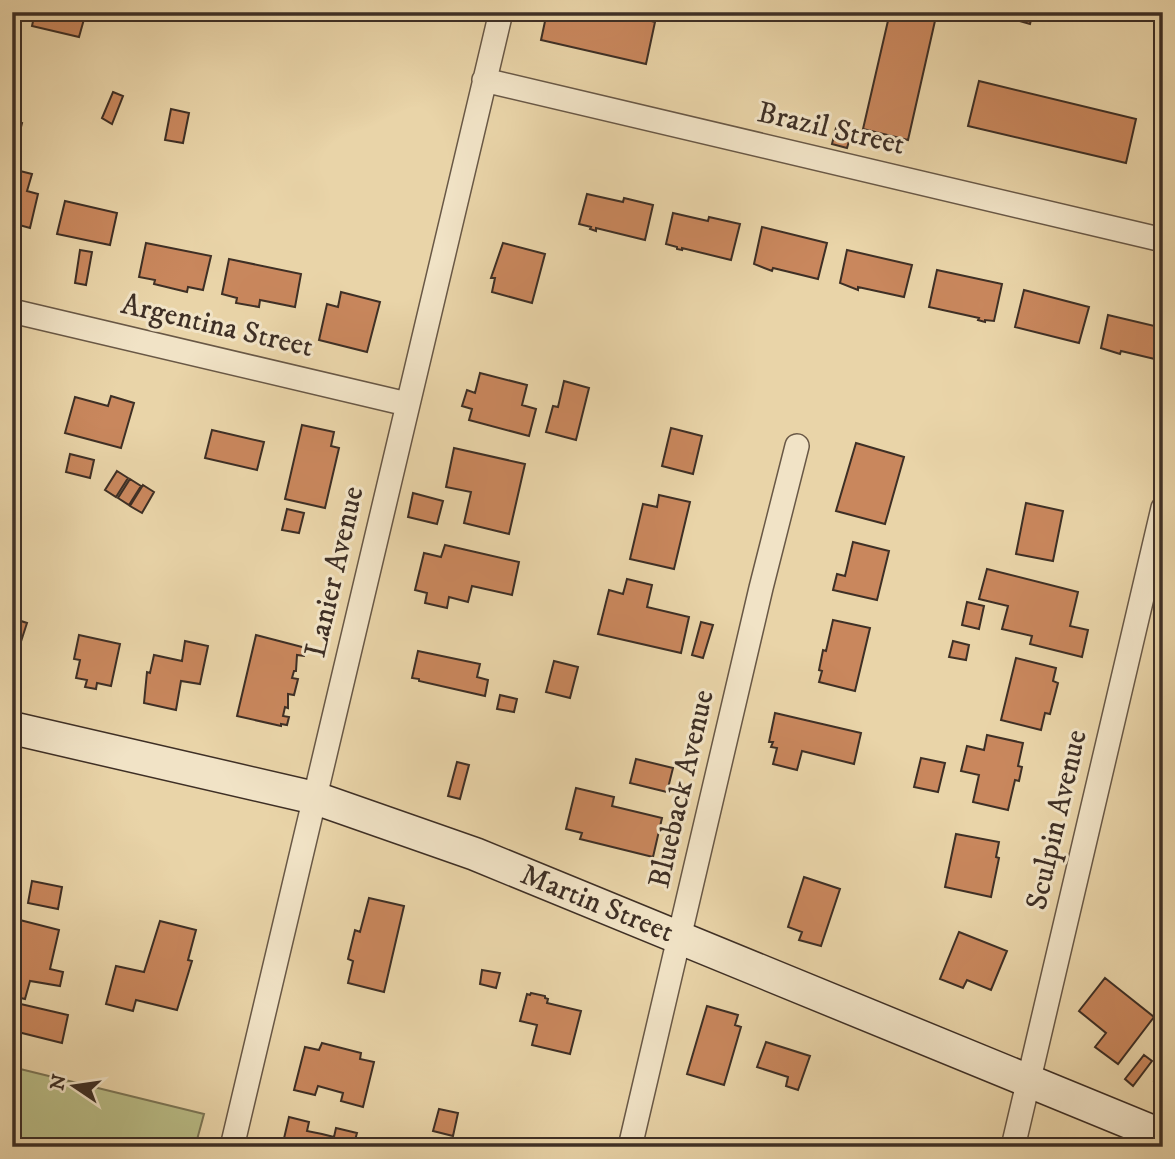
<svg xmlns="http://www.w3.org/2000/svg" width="1175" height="1159" font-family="'IM FELL DW Pica',serif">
	<rect width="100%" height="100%" fill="#e9d4a8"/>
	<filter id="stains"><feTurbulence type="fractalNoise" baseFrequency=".00286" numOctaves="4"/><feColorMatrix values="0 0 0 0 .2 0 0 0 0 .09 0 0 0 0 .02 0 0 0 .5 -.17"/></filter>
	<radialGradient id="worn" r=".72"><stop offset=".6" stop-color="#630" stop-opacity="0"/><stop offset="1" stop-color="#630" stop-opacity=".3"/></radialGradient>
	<path fill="#b9bc86" stroke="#7c7656" stroke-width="2" d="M12,1067L204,1114L195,1147H12Z"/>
	<path fill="#c9875d" stroke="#3e2f25" stroke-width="2" d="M35,12H86L79,37L32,26Z
		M547,12H645L644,19L655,22L646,64L541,40Z
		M890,12H937L908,140L863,129Z
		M989,12H1033L1030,24Z
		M979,81L1136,119L1126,163L968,126Z
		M113,92L123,96L112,124L102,118Z
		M171,109L189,113L183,143L165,140Z
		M12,121L22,123L13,159L12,158Z
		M836,128L852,131L847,148L832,144Z
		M12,169L32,174L27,191L38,194L30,228L12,223Z
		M587,194L623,202L624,198L653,205L645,240L596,228V231L590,229L591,227L579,224Z
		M65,201L117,213L110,245L57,234Z
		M673,213L708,221L709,217L740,224L731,260L682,248V250L677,249V247L666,244Z
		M762,227L827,243L818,279L773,268L772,271L754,264Z
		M146,243L211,256L203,290L188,287L187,292L154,284L155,280L139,277Z
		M503,243L545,254L532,303L492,292L495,278H491Z
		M80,250L92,252L86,285L75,283Z
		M847,250L912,265L904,297L858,287V290L840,283Z
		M229,259L301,274L295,307L260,300L259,307L236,303L237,298L222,294Z
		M937,270L1002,284L994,321L985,320V322L978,320L979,318L929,307Z
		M1024,290L1089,307L1079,343L1015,327Z
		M341,292L380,302L367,352L319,340L327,304L338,307Z
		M1108,315L1163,328V361L1121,351L1120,354L1101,348Z
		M480,373L527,385L522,405L536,409L529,436L469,420L472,409L462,406L467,390L475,393Z
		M564,381L589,388L576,440L546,432L553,406L558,407Z
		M111,396L134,403L121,448L65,433L75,397L108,406Z
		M302,425L334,432L331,446L339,448L325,508L285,499Z
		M671,428L702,436L693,474L662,466Z
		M212,430L264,442L257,470L205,458Z
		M856,443L904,457L885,524L836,511Z
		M454,448L525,464L509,534L464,523L471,492L446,487Z
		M70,454L94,460L90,478L66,472Z
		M117,471L128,478L116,497L105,490Z
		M130,479L141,486L129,505L118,498Z
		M143,485L154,492L142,513L130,506Z
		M413,493L443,501L437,524L408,517Z
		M659,495L690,502L674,569L630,559L643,504L657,507Z
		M1026,503L1063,511L1053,561L1016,554Z
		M287,509L304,513L299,533L282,530Z
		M853,542L889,551L877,600L833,590L837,574L845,576Z
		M445,545L519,562L512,595L472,586L468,602L449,597L447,608L425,603L427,593L415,590L424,553L441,557Z
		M987,569L1078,592L1070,626L1088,630L1082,657L1030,644L1032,636L1002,629L1008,606L979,599Z
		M627,579L652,585L647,607L689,617L681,653L598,634L609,590L623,594Z
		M967,602L984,606L979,629L962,625Z
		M12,618L27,623L15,660H12Z
		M833,620L870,628L855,691L819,682L822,671L819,670L823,650L826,651Z
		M701,622L713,625L703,658L692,655Z
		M79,635L120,644L111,686L97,683L96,689L85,687L87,680L76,678L80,660L74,659Z
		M256,635L306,648L304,656L297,655L296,671H294L292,678L298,679L294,695L288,694V708L285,707L283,716L289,717L287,725L281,724V726L237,716Z
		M185,641L208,646L200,684L181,681L176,710L144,703L147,672L150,673L154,655L182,661Z
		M953,641L969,645L966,660L949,657Z
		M418,651L480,664L477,677L488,680L485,696L419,681V679L412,678Z
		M1016,658L1056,668L1053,681L1058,683L1050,714L1045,713L1041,730L1001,720Z
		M554,661L578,667L570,698L546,692Z
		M500,695L517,699L514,712L497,709Z
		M775,713L861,733L854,764L802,751L797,770L773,764L777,748L771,747L773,742H769Z
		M987,735L1023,743L1018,766L1022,767L1019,781L1015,780L1008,810L973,802L979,775L961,771L967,746L984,750Z
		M921,758L945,763L938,792L914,787Z
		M636,759L673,768L667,792L630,783Z
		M457,762L469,765L460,799L448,796Z
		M576,788L614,797L612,806L662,818L653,857L580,839L582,833L566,829Z
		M956,834L999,842L996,857L999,858L991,897L945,887Z
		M804,877L840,889L821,946L799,940L802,932L788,927Z
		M32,881L62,887L58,909L28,903Z
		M369,898L404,906L384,992L348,983L353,961L348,959L355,930L360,932Z
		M12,918L59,930L50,969L63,972L60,986L30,981L25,999L12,996Z
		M160,921L196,930L188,960L192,961L177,1010L136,1000L133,1011L106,1004L116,966L144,972Z
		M959,932L1007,951L991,990L967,980L963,988L940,979Z
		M482,970L500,973L496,988L480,984Z
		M1105,978L1154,1017L1118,1064L1095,1047L1106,1033L1079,1011Z
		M531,993L545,996V998L548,999L547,1003L581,1011L570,1054L532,1045L537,1025L520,1021L527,994L530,995Z
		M12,1002L68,1015L62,1043L18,1032L19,1030L12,1028Z
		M707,1006L738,1015L735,1025L741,1027L724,1085L687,1074Z
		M766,1042L810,1056L798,1090L786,1086L788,1077L757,1067Z
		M322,1043L361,1053L360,1059L374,1062L363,1107L341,1101L343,1093L318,1086L315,1095L294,1090L305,1047L319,1050Z
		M1160,1054L1163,1055V1083L1154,1081Z
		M1144,1055L1152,1061L1133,1086L1125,1079Z
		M439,1109L458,1113L453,1136L433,1131Z
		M289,1117L309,1122L307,1131L322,1134L334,1137L336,1128L357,1133L353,1147H282Z"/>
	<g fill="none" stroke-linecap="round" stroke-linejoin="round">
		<g stroke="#695846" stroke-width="26">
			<path id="street" d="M484,80L1163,240
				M12,311L407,404
				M232,1147L501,12
				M630,1147L761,588L797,446
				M1013,1147L1163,508"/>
		</g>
		<g stroke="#3e2f25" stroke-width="35">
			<path id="secondary" d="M12,728L315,798L475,854L1163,1136"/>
		</g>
		<use href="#street" stroke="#f1e3c6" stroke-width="23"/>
		<use href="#secondary" stroke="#f1e3c6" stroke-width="32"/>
	</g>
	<g text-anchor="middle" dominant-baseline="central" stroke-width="6" stroke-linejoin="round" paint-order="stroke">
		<g font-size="30" fill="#3e2f25" stroke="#f1e3c6">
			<text transform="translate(831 129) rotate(13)">Brazil Street</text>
			<text transform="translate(217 326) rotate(13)">Argentina Street</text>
			<text transform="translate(335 572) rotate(-77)">Lanier Avenue</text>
			<text transform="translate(682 789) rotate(-77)">Blueback Avenue</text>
			<text transform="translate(1057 820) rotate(-77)">Sculpin Avenue</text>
			<text transform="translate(597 904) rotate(22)">Martin Street</text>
		</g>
	</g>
	<rect width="1175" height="1159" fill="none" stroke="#e9d4a8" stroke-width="42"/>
	<rect x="14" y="14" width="1147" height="1131" fill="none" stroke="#3e2f25" stroke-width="3.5"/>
	<rect x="21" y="21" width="1133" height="1117" fill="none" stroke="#3e2f25" stroke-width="2"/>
	<g transform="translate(74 1086) rotate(283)" stroke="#f1e3c6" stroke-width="5" paint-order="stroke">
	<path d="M0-5L12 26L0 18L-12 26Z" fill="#3e2f25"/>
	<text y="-10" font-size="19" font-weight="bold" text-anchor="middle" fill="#3e2f25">N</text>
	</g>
	<rect width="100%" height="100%" filter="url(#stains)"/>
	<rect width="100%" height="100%" fill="url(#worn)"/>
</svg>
